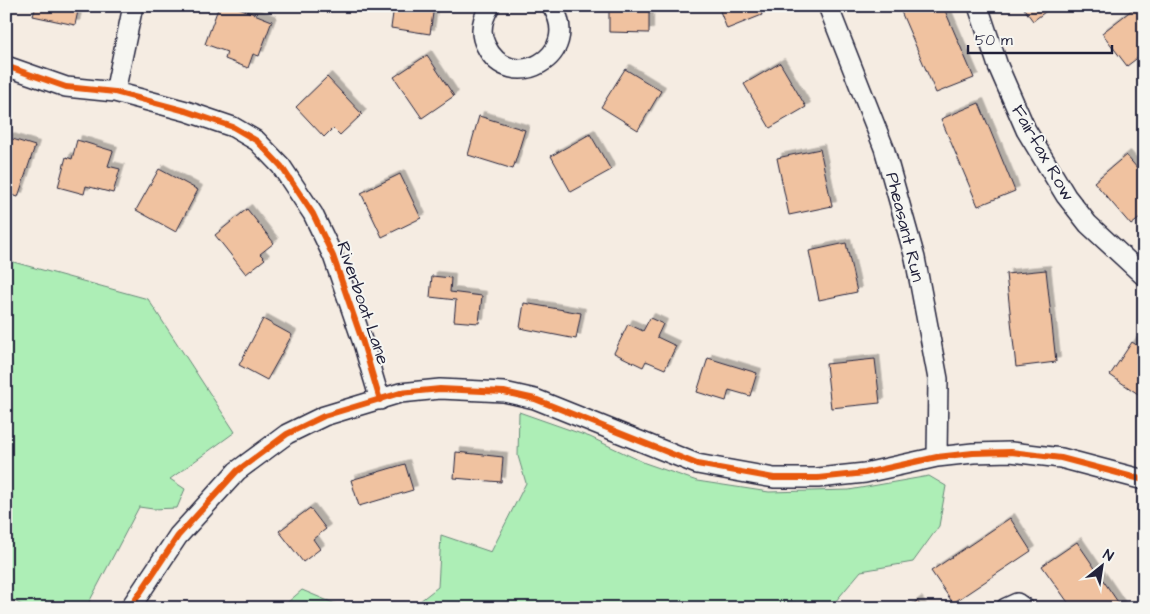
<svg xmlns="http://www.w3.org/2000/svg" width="1150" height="614" font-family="'Architects Daughter',sans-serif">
	<defs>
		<filter id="shadow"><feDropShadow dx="4.5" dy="-4.5" stdDeviation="0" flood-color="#0004"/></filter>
	</defs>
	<rect width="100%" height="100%" fill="#f5ece2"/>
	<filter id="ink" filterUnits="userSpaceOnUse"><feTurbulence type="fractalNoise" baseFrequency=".02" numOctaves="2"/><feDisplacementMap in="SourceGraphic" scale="10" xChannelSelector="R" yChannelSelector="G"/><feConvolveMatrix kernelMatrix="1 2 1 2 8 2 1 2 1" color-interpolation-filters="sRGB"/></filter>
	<g filter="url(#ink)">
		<path fill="#adeeb6" stroke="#688878" d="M6,260L148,299L235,432L170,479L185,489L177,508L153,509L139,507L86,608H28L6,597Z
			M519,412L590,437L645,463L697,481L769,492L849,490L929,476L946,486L939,526L913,562L861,571L830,608H411L438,587L441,535L491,552L526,483L518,456Z
			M302,590L345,608H281Z"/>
		<path fill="#f0c2a0" stroke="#22223b" filter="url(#shadow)" d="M36,6H79L75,25L33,16Z
			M219,6H234L272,21L259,56L253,54L248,68L225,59L227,52L205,44Z
			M394,6H434L430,34L391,28Z
			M609,6H649V33L609,32Z
			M718,6H759L762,15L727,29Z
			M943,6L974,78L936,93L899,7Z
			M1022,6H1053L1033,21Z
			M1137,6H1144V53L1127,66L1102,33Z
			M427,55L454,96L422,118L394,77Z
			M780,63L806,107L770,128L744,84Z
			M625,69L661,91L638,130L601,107Z
			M327,77L362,114L340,135L333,128L324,137L296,107Z
			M979,103L1015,191L978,206L941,119Z
			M479,116L525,130L513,169L468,155Z
			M590,134L611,170L571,192L551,156Z
			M6,137L35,146L18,197L6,193Z
			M77,140L113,151L108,166L120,169L113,193L86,186L84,194L58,187L66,157L72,159Z
			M820,149L832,206L789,215L777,158Z
			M1126,155L1144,176V215L1131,225L1094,182Z
			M159,169L198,190L176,232L136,210Z
			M400,174L421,218L382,237L361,193Z
			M247,209L274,243L260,254L265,259L246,274L215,235Z
			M846,243L857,292L819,300L809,251Z
			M1046,270L1056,362L1016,367L1006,274Z
			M432,276L451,278L450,292L482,296L479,323L454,321L456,300L430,297Z
			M524,303L581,313L576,339L520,328Z
			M650,318L663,324L657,337L676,346L665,369L646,361L643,367L614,353L628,324L643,331Z
			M263,319L292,335L267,380L239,365Z
			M1132,342L1144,350V398L1110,375Z
			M708,358L757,373L750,396L729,390L726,401L697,392Z
			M875,359L880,403L831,408L826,364Z
			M456,452L503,457L501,482L454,478Z
			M405,464L413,490L359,506L351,480Z
			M310,508L326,529L313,539L320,549L303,562L279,531Z
			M1010,518L1031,551L953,603L931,571Z
			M1077,542L1122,608H1072L1042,566Z
			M917,601L922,608H908Z"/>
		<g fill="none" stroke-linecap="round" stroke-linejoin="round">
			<g stroke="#22223b" stroke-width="22">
				<path id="minor" d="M490,6C482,19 479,33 486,46C510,96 584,56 552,6
					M828,6L884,148L915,258L938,379L937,457
					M978,6L998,66L1026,130L1066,196L1088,224L1144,276
					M6,66L66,87L115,92L186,111L233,127L257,141L281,166L313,214L333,256L363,343L380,400
					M115,92L133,6
					M130,608L178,536L237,471L287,434L324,416L400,393L440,389L504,392L535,399L697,464L774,478H818L865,473L937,457L973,453L1011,452L1061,458L1144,480
					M1006,608L1017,603L1024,608"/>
			</g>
			<use href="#minor" stroke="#f6f6f2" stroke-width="19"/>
			<g stroke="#f6f6f2" stroke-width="9">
				<path id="cycleway" d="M6,66L66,87L115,92L186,111L233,127L257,141L281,166L313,214L333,256L363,343L380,400
					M130,608L178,536L237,471L287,434L324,416L400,393L440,389L504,392L535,399L697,464L774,478H818L865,473L937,457L973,453L1011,452L1061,458L1144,480"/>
			</g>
			<use href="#cycleway" stroke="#e8590c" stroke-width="6"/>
		</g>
	</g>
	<g text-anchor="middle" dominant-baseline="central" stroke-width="4" stroke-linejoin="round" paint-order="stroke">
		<g font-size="18" fill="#22223b" stroke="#f6f6f2">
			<text transform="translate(1043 153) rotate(60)">Fairfax Row</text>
			<text transform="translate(905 227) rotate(76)">Pheasant Run</text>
			<text transform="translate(363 303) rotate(71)">Riverboat Lane</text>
		</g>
	</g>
	<rect width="1150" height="614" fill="none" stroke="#f6f6f2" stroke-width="25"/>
	<rect x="12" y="12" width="1125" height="589" fill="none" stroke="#22223b" stroke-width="2" filter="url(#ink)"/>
	<g transform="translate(1102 566) rotate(30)" stroke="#f6f6f2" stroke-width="4" paint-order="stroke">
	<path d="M0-4L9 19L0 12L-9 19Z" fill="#22223b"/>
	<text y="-8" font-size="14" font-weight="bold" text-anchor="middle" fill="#22223b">N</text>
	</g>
	<path d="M968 45v8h144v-8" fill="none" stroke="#22223b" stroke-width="2.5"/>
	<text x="975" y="45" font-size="15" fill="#22223b" stroke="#f6f6f2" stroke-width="4" paint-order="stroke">50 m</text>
</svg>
